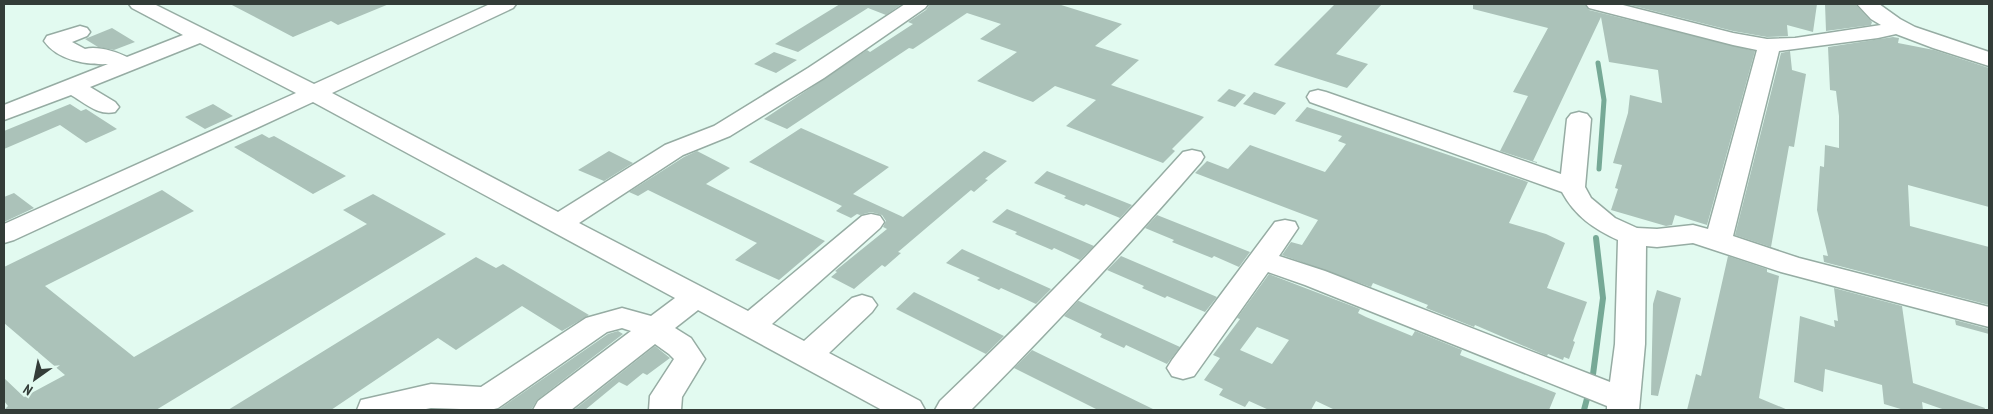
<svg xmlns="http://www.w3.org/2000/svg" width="1993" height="414" font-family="'PT Sans Narrow',sans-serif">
	<rect width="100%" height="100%" fill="#e2faf0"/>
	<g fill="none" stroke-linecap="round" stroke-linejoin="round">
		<path stroke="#76a996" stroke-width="5" d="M1598,63L1604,100L1599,169"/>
		<path stroke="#76a996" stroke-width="6" d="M1592,382L1603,298L1596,238
			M1584,410L1589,391"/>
	</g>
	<path fill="#abc2b9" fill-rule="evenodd" d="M230,4H389L338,25L331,21L293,37Z
		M840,4H902L886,15L868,8L798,52L775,44Z
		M930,4H1058L1122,24L1095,46L1139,60L1111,85L1204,117L1172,149L1175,151L1163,163L1066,126L1096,100L1055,86L1033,102L977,81L1017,52L980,39L1001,24L967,13L913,49L909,48L787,129L764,119L867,50L870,52L913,24L908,22L926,10Z
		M1335,4H1382L1336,54L1368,64L1347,88L1274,65Z
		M1473,4H1584L1589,10L1755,51L1707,225L1675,215L1672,225L1666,226L1611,210L1618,189L1615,188L1622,165L1613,163L1628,113L1630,95L1662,103L1658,70L1609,62L1601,17L1533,161L1537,162V163L1500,151L1528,96L1513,92L1548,28L1473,9Z
		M1626,4H1817L1813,32L1787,25L1788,36L1767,37L1733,31Z
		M1825,4H1855L1872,22L1871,25L1826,31Z
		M112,28L135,42L114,50L98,47L85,39Z
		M1893,37L1899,38L1898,43L1934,50L1989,68V207L1908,185L1910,226L1989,247V305L1824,262L1823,255L1828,256L1817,210L1820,166L1824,167L1825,145L1839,148V116L1836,91L1830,90L1828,47Z
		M1790,51L1792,70L1806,74L1794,147L1789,146L1771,247L1735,235L1781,53Z
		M774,52L797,60L776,73L754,64Z
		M1229,89L1246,95L1235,107L1217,101Z
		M1254,92L1286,103L1275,115L1243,104Z
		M70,104L81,111L86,109L117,129L86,143L60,125L4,149V131Z
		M213,104L233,116L205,129L185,117Z
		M1307,107L1528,182L1509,223L1546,234L1565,243L1547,288L1587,302L1573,341L1575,342L1569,359L1564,357L1563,360L1548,354L1547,356L1475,325L1474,327L1426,308L1428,305L1373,283L1371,287L1282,255L1291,242L1302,245L1318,220L1195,173L1207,161L1228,169L1250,145L1325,172L1346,144L1338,141L1342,136L1295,121Z
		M801,128L889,167L853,194L903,217L984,151L1007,161L985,179L988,180L974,192L971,190L898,252L901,253L885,267L882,265L854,289L831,277L837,272L835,271L887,229L883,227L886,221L882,215L871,212L860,215L857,214L851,218L836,211L842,206L749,162Z
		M262,134L269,138L274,136L346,176L313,194L234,147Z
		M609,151L633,163L604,181L578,170Z
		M697,151L730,168L706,184L825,241L779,280L735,260L757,243L648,190L638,196L629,192L684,157Z
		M1047,171L1132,205L1120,218L1086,204L1084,206L1064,198L1066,196L1034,183Z
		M162,190L194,211L45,286L134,357L367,224L343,210L373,194L446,234L156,410H4L8,406L4,401V378L24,397L65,375L4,323V267Z
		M14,193L34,208L4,222V197Z
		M1007,209L1094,246L1080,260L1054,248L1052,250L1015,234L1017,232L992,222Z
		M1157,215L1250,252L1239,267L1214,256L1212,258L1172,242L1174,240L1145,228Z
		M962,249L1051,289L1036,304L1001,288L999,290L977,280L980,278L946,263Z
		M1121,256L1217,297L1205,312L1167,296L1165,298L1142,288L1144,286L1107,270Z
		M1728,256L1767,269V272L1779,276L1759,398L1788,410H1687L1696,374L1701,376Z
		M476,257L496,268L503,264L589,315L562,331L522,306L456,350L438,338L331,410H228Z
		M1269,274L1360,309L1358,313L1366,317L1412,336L1415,331L1462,350L1460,355L1556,393L1549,410H1335L1316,401L1311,410H1269L1249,401L1245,407L1219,395L1223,389L1204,380L1220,358L1213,355L1240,319L1237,318ZM1257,327L1289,340L1272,364L1240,350Z
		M1834,288L1902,306L1913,383L1985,408L1984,410H1945L1922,402L1923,410H1904L1884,404L1882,385L1825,369L1823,392L1794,382L1800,316L1835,327L1834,320L1838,321Z
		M1657,290L1681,298L1658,396L1651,395L1653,304Z
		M914,292L1004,336L986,354L896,309Z
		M1078,301H1079L1180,347L1167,364L1126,345L1124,348L1100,337L1102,334L1064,316Z
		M1955,320L1989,329V334L1956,325Z
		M618,331L623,334L537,400L531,410H498L608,334Z
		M655,346L670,358L647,375L643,373L627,386L619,382L585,410H574Z
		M1032,350L1155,410H1098L1014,368Z"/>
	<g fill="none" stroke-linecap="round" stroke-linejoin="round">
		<g stroke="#96aca3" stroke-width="3">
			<path id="minor" d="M129,4H154L314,84L490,4H516L513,8L332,93L558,212L665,145L714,126L808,68L905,4H928L925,8L824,78L730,136L683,155L579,223L748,311L862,216L871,214L880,216L884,222L880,228L772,324L804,341L852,298L862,295L872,298L877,305L872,312L829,353L920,401L925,410H882L698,310L675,328L691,338L705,359L682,397L681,410H649L650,396L674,359L669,354L655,344L571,410H533L538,401L631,331L622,328L607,332L498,408L490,410L431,408L421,410H357L361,400L431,384L481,387L586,318L622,308L651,316L675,298L313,102L14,240L4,243V224L296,93L200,43L90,87L115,102L119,107L115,112C98,116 85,103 71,95L4,120V105L108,64C88,65 58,61 44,41L47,36L80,26L87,28L90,32L87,36L72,42L85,49C97,46 115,51 127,57L183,35L132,8Z
				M1586,4H1619L1733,33L1767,39L1795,38L1881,25L1871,19L1857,4H1879L1900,19L1915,27L1989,52V66L1933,48L1896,34L1878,38L1779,51L1733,236L1799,258L1989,307V327L1781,272L1693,243L1657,247L1646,246L1645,344L1639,410H1607V406L1305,285L1268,272L1194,376L1183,379L1172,376L1167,368L1172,360L1275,222L1285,220L1295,222L1298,228L1279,256L1325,271L1610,382L1615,344L1618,240C1594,229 1575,216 1562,192L1310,102L1307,97L1310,92L1318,90L1326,92L1561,174L1567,119L1571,114L1579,112L1587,114L1591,119L1585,187L1591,198L1615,218L1637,228L1657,229L1693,225L1708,229L1757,50L1733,45L1589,8Z
				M1192,150L1201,152L1204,157L1201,162C1127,248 1050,330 971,410H935L940,401C1024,321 1106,238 1183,152Z"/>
		</g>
		<use href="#minor" fill="#fff" fill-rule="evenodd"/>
	</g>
	<rect width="1993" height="414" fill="none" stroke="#333c38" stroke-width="10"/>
	<g transform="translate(35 379) rotate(213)" stroke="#e2faf0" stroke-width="4" paint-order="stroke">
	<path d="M0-4L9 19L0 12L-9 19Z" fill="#333c38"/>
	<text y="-8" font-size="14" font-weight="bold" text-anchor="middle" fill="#333c38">N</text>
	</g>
</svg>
